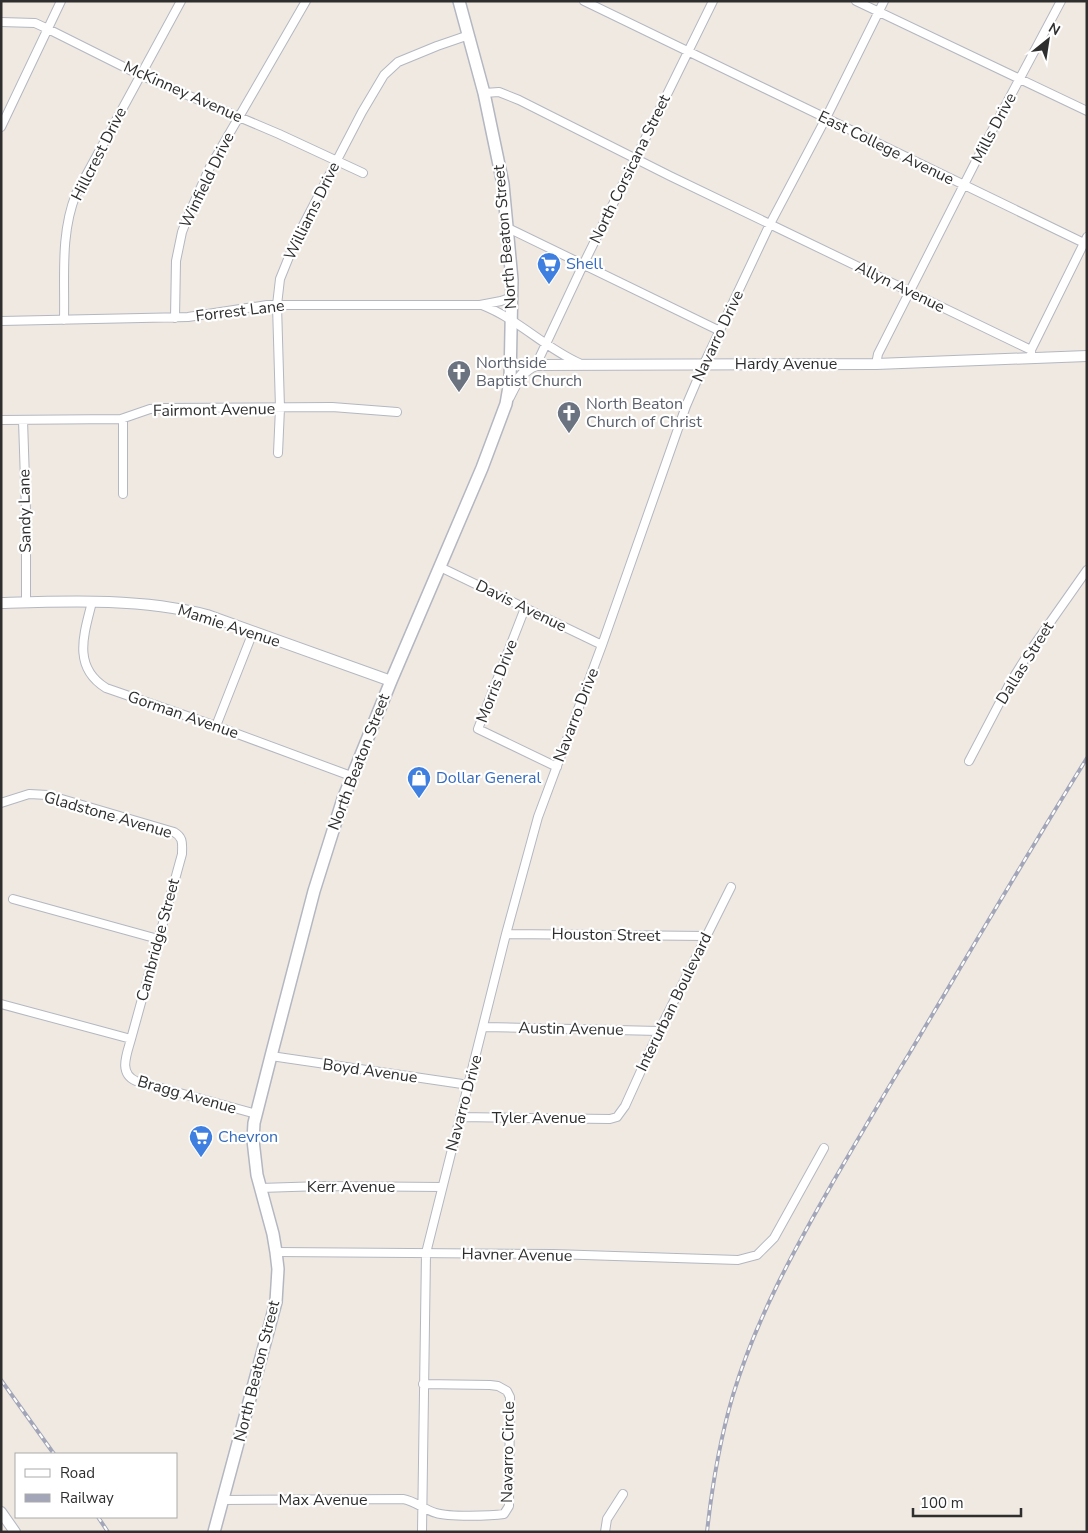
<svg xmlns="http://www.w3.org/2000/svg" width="1088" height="1533" font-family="'Nunito Sans',sans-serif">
	<rect width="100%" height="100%" fill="#efe9e1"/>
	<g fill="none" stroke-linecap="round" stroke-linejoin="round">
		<g stroke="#b4b7c1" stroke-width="10">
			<path id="minor" d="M584,1L1084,243
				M856,1L1087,111
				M1,22L35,23L48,29L140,75L279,134L363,173
				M484,93L499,92L519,100L670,176L1031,350
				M1,127L61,1
				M508,228L720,331
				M482,305C518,319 545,348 579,363
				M175,318L176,261L182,232L189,214L210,167L306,1
				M64,320C65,277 60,234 76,194L181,1
				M1,321L188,317L267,305H480L501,301L512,297
				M1031,354V350L1087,237
				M876,364L878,354L977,159L1061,1
				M536,365L583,265L713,1
				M123,419V494
				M1,420L121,419L150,409L163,408L332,407L397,412
				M23,420L26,511V602
				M278,453L280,408L277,305L280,279L297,237L362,112L384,75L398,62L437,46L469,35
				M440,567L602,645
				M92,602C84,634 72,667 106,688L216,726L351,776
				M525,608L478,729L557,767
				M216,726L253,632
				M969,761L1010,683L1030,651L1087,570
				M1,803L29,794L48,795L174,832C184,838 182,844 182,854L131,1039C127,1054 118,1073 136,1081L256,1114
				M13,899L158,939
				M506,934L706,936
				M1,1004L131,1039
				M484,1027L659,1031
				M271,1056L469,1085
				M460,1117L610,1119L617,1117L625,1106L659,1031L731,887
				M260,1188L323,1186L442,1187
				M276,1252L553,1254L738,1260L757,1255L774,1238L824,1148
				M223,1500L403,1499C415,1501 425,1510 436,1513C448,1517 491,1516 504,1514L509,1506L510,1397L507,1391L498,1386L490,1385L423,1384
				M422,1532L426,1253L506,934L538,817L602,645L686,406L704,364L770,224L826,118L884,1
				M605,1532L607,1519L623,1494"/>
		</g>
		<g stroke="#b4b7c1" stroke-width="12">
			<path id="tertiary" d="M509,397C516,383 521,371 536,365L876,364L1087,356
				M1,603C69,601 140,598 207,615L391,681
				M1,1512L15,1532"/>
		</g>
		<g stroke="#b4b7c1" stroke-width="14">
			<path id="secondary" d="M214,1532L276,1302L278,1269L276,1252L273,1234L257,1175L253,1140L254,1123L271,1056L314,891L343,799L391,681L482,468L506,404L510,381L512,280L503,184L484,93L459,1"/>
		</g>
		<use href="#minor" stroke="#fff" stroke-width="8"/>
		<use href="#tertiary" stroke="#fff" stroke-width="10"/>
		<use href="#secondary" stroke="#fff" stroke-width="11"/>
		<g stroke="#a3a6b8" stroke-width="4">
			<path id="rail" d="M1,1380L54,1454
				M98,1517L108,1532
				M707,1532C712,1486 720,1439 733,1395C756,1319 794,1250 833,1182C858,1139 883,1096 909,1054C968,955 1026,856 1087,758"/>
		</g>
		<use href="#rail" stroke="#fff" stroke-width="2" stroke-dasharray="5.5" stroke-linecap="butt"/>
	</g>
	<defs>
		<g id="supermarket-pin" transform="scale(1.25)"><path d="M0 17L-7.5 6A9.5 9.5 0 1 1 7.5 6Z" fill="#3f7fe0" stroke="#fff"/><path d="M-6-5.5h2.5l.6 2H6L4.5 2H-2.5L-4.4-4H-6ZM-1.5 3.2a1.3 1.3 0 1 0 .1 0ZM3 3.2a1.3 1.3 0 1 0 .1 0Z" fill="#fff"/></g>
		<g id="church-pin" transform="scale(1.25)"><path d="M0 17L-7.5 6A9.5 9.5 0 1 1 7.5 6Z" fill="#6b7280" stroke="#fff"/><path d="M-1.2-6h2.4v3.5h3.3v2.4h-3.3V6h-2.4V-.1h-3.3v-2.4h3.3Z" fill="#fff"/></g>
		<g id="shop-pin" transform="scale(1.25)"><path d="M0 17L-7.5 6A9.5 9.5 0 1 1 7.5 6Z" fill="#3f7fe0" stroke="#fff"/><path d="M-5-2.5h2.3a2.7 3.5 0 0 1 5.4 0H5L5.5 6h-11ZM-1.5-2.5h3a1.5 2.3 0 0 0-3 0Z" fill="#fff"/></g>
	</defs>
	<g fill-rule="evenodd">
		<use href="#supermarket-pin" x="549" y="264"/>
		<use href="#church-pin" x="459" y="372"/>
		<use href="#church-pin" x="569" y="413"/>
		<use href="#shop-pin" x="419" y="778"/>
		<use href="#supermarket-pin" x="201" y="1137"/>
	</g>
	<g text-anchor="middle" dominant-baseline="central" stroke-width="4.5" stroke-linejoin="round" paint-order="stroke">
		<g font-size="16" fill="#2e2e2e" stroke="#fff">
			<text transform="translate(183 92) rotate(24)">McKinney Avenue</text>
			<text transform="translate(994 128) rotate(-62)">Mills Drive</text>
			<text transform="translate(886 148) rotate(26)">East College Avenue</text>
			<text transform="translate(99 154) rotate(-63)">Hillcrest Drive</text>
			<text transform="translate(630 169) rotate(-64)">North Corsicana Street</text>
			<text transform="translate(207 180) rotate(-64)">Winfield Drive</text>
			<text transform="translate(312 211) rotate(-64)">Williams Drive</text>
			<text transform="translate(505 237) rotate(-95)">North Beaton Street</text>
			<text transform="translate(900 287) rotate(26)">Allyn Avenue</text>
			<text transform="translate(240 311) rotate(-7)">Forrest Lane</text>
			<text transform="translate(718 336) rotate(-65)">Navarro Drive</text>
			<text x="786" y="364">Hardy Avenue</text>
			<text transform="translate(214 410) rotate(-1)">Fairmont Avenue</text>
			<text transform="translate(25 511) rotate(-91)">Sandy Lane</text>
			<text transform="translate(521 606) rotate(26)">Davis Avenue</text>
			<text transform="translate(229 626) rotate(18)">Mamie Avenue</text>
			<text transform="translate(1025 663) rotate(-58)">Dallas Street</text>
			<text transform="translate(497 681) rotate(-69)">Morris Drive</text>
			<text transform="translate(183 715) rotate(19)">Gorman Avenue</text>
			<text transform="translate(576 715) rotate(-69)">Navarro Drive</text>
			<text transform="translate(359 762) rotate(-69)">North Beaton Street</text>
			<text transform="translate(108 815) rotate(16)">Gladstone Avenue</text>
			<text transform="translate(606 935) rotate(1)">Houston Street</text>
			<text transform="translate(158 940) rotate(-75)">Cambridge Street</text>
			<text transform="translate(674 1002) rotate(-64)">Interurban Boulevard</text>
			<text transform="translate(571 1029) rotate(1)">Austin Avenue</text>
			<text transform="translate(370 1071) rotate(8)">Boyd Avenue</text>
			<text transform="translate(187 1095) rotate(16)">Bragg Avenue</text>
			<text transform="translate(464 1103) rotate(-75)">Navarro Drive</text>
			<text x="539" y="1118">Tyler Avenue</text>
			<text x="351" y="1187">Kerr Avenue</text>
			<text transform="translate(517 1255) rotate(1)">Havner Avenue</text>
			<text transform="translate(257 1371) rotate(-76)">North Beaton Street</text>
			<text transform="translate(508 1452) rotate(-89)">Navarro Circle</text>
			<text x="323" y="1500">Max Avenue</text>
		</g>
		<g font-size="16" fill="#366cbe" stroke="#fff" text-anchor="start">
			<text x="566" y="264">Shell</text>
			<text x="436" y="778">Dollar General</text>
			<text x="218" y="1137">Chevron</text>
		</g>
		<g font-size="16" fill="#5b616d" stroke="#fff" text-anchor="start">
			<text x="476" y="363">Northside<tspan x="476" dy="18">Baptist Church</tspan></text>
			<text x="586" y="404">North Beaton<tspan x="586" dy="18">Church of Christ</tspan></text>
		</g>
	</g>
	<rect width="1088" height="1533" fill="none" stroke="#2e2e2e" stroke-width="5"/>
	<rect x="15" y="1453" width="162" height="65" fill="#ffffff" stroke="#ababab"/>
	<rect x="25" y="1469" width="25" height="8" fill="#ffffff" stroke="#ababab"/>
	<text x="60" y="1478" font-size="15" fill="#2e2e2e">Road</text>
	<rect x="25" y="1494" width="25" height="8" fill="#a3a6b8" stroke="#ababab"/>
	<text x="60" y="1503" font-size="15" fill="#2e2e2e">Railway</text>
	<g transform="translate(1048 40) rotate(30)" stroke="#ffffff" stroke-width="4" paint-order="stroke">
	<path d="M0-4L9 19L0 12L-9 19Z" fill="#2e2e2e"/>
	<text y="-8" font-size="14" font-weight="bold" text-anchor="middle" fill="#2e2e2e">N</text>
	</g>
	<path d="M913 1508v8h108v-8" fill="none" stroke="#2e2e2e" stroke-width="2.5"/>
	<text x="920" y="1508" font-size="15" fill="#2e2e2e" stroke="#ffffff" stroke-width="4" paint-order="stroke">100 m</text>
</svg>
